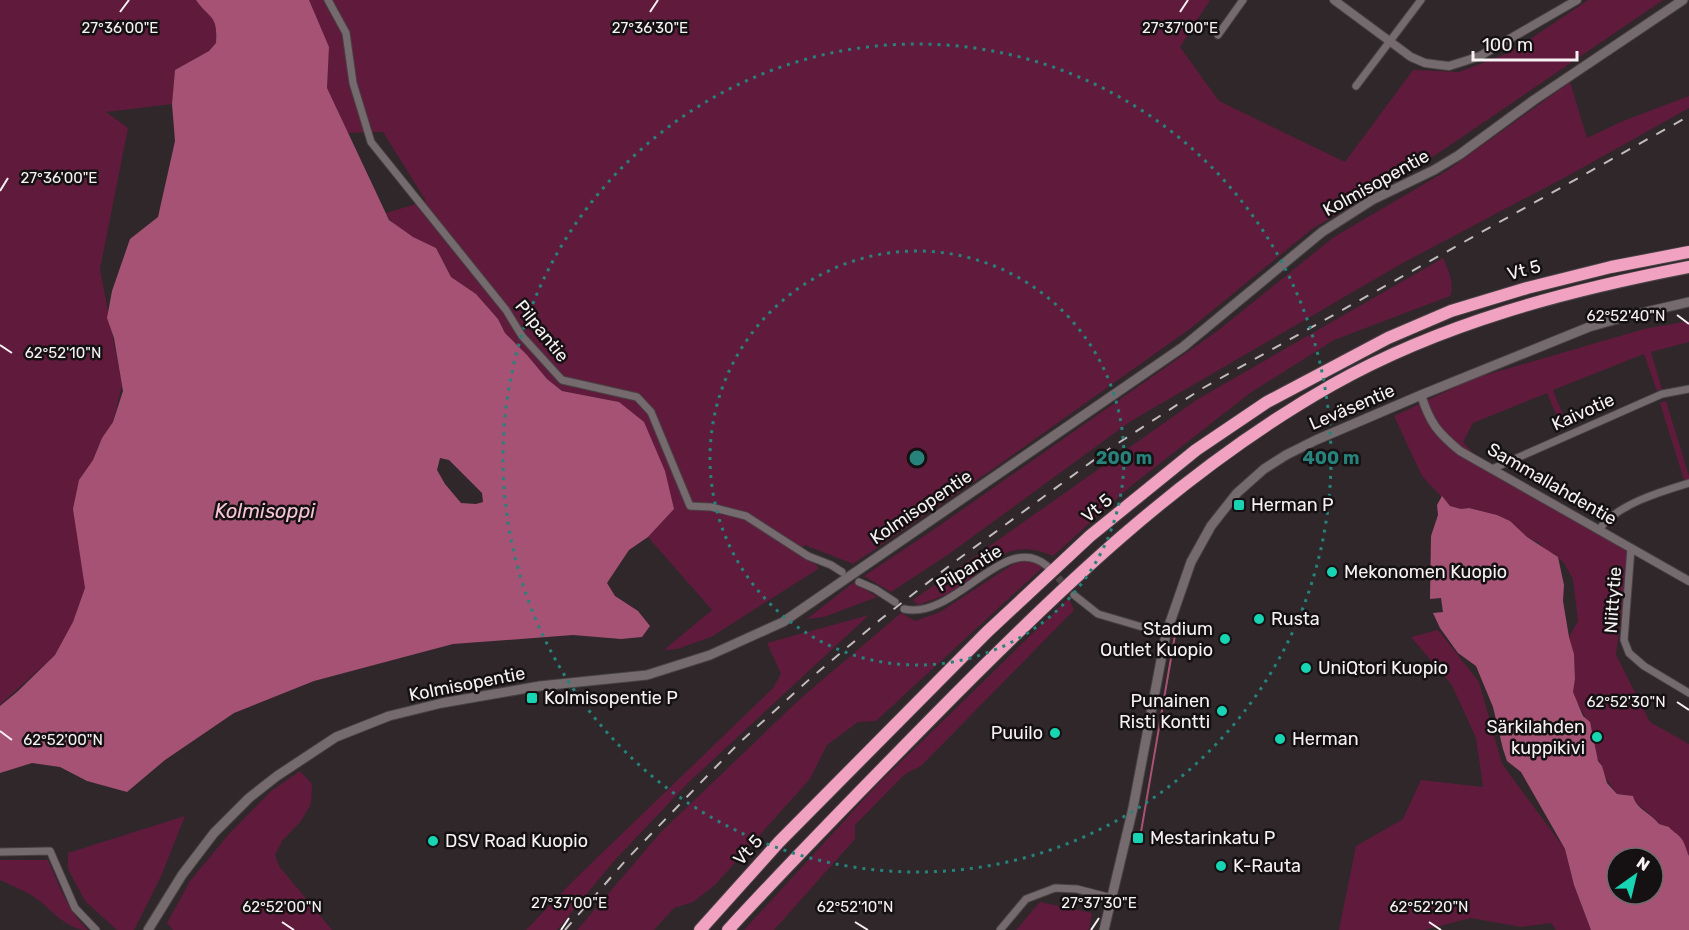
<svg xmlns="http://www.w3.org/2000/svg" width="1689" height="930" font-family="Rubik,sans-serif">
	<rect width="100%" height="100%" fill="#2f272a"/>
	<path fill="#601b3c" d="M0,0H196C210,20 218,14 216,43L209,51L175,70L172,104L106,112L128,128L100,269L122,385L113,422L102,438L93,460L79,480L85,588L74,622L55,655L0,705Z
		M252,0H1210L1180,47L1219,101L1345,162L1413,70L1459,72L1511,52L1588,0H1663L1440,152L1312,229L1191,328L993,469L853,564L805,545L795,552L818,566V569L711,637L677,649L664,650L712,610L648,537L674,509L619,402L562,391L547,379L527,355L505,333L498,319L476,294L451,277L436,248C419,240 395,231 386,213L426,201L383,132L348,133L327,88L329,47Z
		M1570,82L1587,138L1623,121L1689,96V108L1573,173L1401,264L1131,421L949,554L891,592L864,576L933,530L1216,332L1334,237L1448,170Z
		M1443,258C1448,268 1455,286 1450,296L1334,340L1250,393L1131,486L1053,556C1000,534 989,572 949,593C939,598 928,601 918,605L913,600L1198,399Z
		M1689,321V342L1651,352L1662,389L1657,391L1644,354L1553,390L1568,427L1562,429L1547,393L1473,423L1463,442L1491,473L1630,550L1616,655L1650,722L1689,744V856L1679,836L1673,832L1669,827L1659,824C1651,813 1637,805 1628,795L1617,794L1604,775L1602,766L1595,754L1592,729L1575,698L1573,692L1575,679L1574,654L1569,637L1578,621L1573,579L1564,563L1553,553H1549L1539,543L1527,537L1510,521L1497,515L1469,508L1461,509L1450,506L1422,476L1394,416L1472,379L1644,329Z
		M1666,401L1689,476V479L1684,480L1660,403Z
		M1025,560L1035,562L1042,568L876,721L858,722L827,745L810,779L715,885L693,902L674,908L654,930H577L661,832L801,698L901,613L915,621L940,612L1015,563Z
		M854,582L877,597L824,617L807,619Z
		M1069,598L1074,610L921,766L905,774L855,825V839L774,930H744L877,785Z
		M869,615L688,783L614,861L557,930H526L572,882L773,688L781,674L767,643Z
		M1438,630L1479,682L1502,764L1565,849L1574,885L1591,930H1556L1551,923L1521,927L1471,918L1424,930H1339L1356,846L1403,819L1421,780L1483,787L1476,738L1452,685L1411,637Z
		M300,771L312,784L311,804L301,821L282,841L275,855L279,866L332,930H173L167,923L190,881L229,834L271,791Z
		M185,816L162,874L134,930H117L85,901L68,869V853Z
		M0,860H48C59,885 68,911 88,930C64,930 50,906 31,895C21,889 10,885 0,880Z
		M1040,902L1092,913L1089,930H1016Z"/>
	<path fill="#a65275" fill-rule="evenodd" d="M196,0H309L329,47L327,88L389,220L413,237L436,248L451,277L476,294L498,319L505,333L527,355L547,379L562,391L619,402L644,422L665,471L674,509L648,537L629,550L607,583L615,596L638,611L650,626L642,637L621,639L573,635L453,644L314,681L234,713L165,760L127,792L87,781L60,767L32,763L0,773V706L17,692L55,655L73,622L85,588L73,509L79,480L93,460L102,438L113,422L123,391L114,338L107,318L112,291L130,239L158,217L175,141L172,104L175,70L209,51L216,43C218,14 210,20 196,0ZM440,458L449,460L482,493L483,502L476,504L461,503L445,484L437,470Z
		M1442,496L1450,506L1461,509L1469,508L1497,515L1510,521L1527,537L1558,557L1564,585L1563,601L1569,637L1574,654L1575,679L1573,692L1583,716L1590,722L1598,761L1602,766L1607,783L1617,794L1633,796C1636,809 1651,813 1659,824L1669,827C1673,832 1677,833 1680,837C1685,842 1686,850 1689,856V930H1591L1574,885L1565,849L1521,772L1507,761L1503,749L1493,707L1476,666L1458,653L1440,628L1433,613L1443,612L1441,598L1430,599L1431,536L1438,515L1437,505ZM1617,858H1653V894H1617Z"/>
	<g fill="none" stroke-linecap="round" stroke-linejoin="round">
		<path stroke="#a65275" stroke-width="2" d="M1141,832L1175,635"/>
		<path stroke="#4d4548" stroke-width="7" stroke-dasharray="7 3.5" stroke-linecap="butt" d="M1051,570L1074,595"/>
		<g stroke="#484244" stroke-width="9">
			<path id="minor" d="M328,0L346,33L353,83L371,142L506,310L522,336L562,380L637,397L651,412L690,506L711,507L746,516L808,556L831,565L842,572
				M1218,35L1243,0
				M1356,86L1421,0
				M1492,469L1662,394L1689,389
				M1599,530C1615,505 1662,491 1689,483
				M1631,548L1624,640L1629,653L1644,666L1689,693
				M859,582L875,589L895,602
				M1074,595L1098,614L1166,634
				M904,609C955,621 1005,529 1047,566
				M0,852L50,851L75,908L96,930
				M1000,930L1026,899L1055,888L1077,889L1112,898"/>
		</g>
		<g stroke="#484244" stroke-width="10">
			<path id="tertiary" d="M1334,0L1411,57L1425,63L1440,65L1449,66L1465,61L1480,56L1577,0
				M1421,395C1430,423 1437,432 1460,451L1689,581"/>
		</g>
		<g stroke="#484244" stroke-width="11">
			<path id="secondary" d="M148,930L182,875L214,833L249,798L277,776L336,737L389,716L442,703L540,686L647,675L710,655L783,622L1183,347L1322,232L1372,200L1434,170L1459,155L1534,100L1683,0
				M1104,930L1133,808L1166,634L1191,562L1211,526L1237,493L1264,469L1286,455L1316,440L1421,395L1589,327L1624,317L1689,302"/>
		</g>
		<g stroke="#484244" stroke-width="14">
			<path id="motorway" d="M700,930L779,842L987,632L1090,536L1196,450L1267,402L1388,338L1451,311L1527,288L1611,267L1689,252
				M728,930C794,858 863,788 932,718C1053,595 1180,471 1332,385C1442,323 1565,291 1689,267"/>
		</g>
		<use href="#minor" stroke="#756b6e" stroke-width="7"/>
		<use href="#tertiary" stroke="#756b6e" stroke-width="8"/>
		<use href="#secondary" stroke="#756b6e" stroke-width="9"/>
		<use href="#motorway" stroke="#f0a2c0" stroke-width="12"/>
		<path stroke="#c2bcbe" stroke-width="2" stroke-dasharray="10 10" stroke-linecap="butt" d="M565,930L626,860L738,744L812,677L881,619L953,563L1109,449L1203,388L1689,116"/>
	</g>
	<path fill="none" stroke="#f7f1f3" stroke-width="2" d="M120,12L129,0M650,12L658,0M1180,12L1188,0M0,191L8,178M1677,315L1689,324M0,345L12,353M1677,702L1689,710M0,731L12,740M282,922L294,930M855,922L868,930M1429,922L1441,930M561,930L569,918M1091,930L1099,918"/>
	<g fill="none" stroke="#26827b" stroke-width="3" stroke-dasharray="3 6">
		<circle cx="917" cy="458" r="207"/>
		<circle cx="917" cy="458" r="414"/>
	</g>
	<g fill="#17d5b2" stroke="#151112" stroke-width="2">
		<rect x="1233" y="499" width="12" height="12" rx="3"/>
		<circle cx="1332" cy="572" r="6"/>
		<circle cx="1259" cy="619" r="6"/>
		<circle cx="1225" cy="639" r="6"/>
		<circle cx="1306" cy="668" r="6"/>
		<rect x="526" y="692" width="12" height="12" rx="3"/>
		<circle cx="1222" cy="711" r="6"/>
		<circle cx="1055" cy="733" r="6"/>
		<circle cx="1597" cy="737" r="6"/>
		<circle cx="1280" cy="739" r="6"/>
		<rect x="1132" y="832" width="12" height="12" rx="3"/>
		<circle cx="433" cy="841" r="6"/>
		<circle cx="1221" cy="866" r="6"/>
	</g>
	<g text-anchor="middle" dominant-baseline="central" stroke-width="5" stroke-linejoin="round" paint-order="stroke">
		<g font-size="18" fill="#f7f1f3" stroke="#151112">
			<text transform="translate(1376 183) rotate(-29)">Kolmisopentie</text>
			<text transform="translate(1524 270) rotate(-15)">Vt 5</text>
			<text transform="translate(542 331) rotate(51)">Pilpantie</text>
			<text transform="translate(1352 407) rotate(-23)">Leväsentie</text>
			<text transform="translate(1583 412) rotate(-24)">Kaivotie</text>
			<text transform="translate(1552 484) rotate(30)">Sammallahdentie</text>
			<text transform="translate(921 507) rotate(-34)">Kolmisopentie</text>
			<text transform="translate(1097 508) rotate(-40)">Vt 5</text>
			<text transform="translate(969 568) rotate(-31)">Pilpantie</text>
			<text transform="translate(1613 600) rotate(-86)">Niittytie</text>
			<text transform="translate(467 684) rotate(-11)">Kolmisopentie</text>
			<text transform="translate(748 850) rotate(-48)">Vt 5</text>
		</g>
		<g font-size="18" fill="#f7f1f3" stroke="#151112" text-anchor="start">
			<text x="1251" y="505">Herman P</text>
			<text x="1344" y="572">Mekonomen Kuopio</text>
			<text x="1271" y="619">Rusta</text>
			<text x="1213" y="629" text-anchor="end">Stadium<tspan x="1213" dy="21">Outlet Kuopio</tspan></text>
			<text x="1318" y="668">UniQtori Kuopio</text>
			<text x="544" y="698">Kolmisopentie P</text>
			<text x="1210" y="701" text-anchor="end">Punainen<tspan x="1210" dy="21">Risti Kontti</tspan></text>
			<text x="1585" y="727" text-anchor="end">Särkilahden<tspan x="1585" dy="21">kuppikivi</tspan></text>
			<text x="1043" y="733" text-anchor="end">Puuilo</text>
			<text x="1292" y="739">Herman</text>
			<text x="1150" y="838">Mestarinkatu P</text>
			<text x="445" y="841">DSV Road Kuopio</text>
			<text x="1233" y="866">K-Rauta</text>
		</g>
		<g font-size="20" font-style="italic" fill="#f5c5d6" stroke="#151112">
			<text x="265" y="511">Kolmisoppi</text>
		</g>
	</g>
	<g font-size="15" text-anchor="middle" fill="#f7f1f3" stroke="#151112" stroke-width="5" stroke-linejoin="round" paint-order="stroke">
		<text x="650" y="33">27°36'30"E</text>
		<text x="1180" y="33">27°37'00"E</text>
		<text x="120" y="33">27°36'00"E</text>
		<text x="59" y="183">27°36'00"E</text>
		<text x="1626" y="321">62°52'40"N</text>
		<text x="63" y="358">62°52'10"N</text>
		<text x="1626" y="707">62°52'30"N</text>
		<text x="63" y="745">62°52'00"N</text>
		<text x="569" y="908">27°37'00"E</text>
		<text x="1099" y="908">27°37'30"E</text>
		<text x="282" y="912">62°52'00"N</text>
		<text x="855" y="912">62°52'10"N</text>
		<text x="1429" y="912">62°52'20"N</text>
	</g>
	<circle cx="917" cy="458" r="9" fill="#26827b" stroke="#151112" stroke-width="3"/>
	<g font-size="18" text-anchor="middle" font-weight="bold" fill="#26827b" stroke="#151112" stroke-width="5" stroke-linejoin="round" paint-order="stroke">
		<text x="1124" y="464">200 m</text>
		<text x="1331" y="464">400 m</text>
	</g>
	<g transform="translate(1635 876) rotate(34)"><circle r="28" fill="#151112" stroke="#6f6b6c" stroke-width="1.5"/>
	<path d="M0-4.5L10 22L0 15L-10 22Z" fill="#17d5b2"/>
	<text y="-9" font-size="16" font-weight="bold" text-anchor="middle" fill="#f7f1f3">N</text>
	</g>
	<path d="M1473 51v9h104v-9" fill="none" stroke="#f7f1f3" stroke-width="3"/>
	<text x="1482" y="51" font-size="18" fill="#f7f1f3" stroke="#151112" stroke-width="4.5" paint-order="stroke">100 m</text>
</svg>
